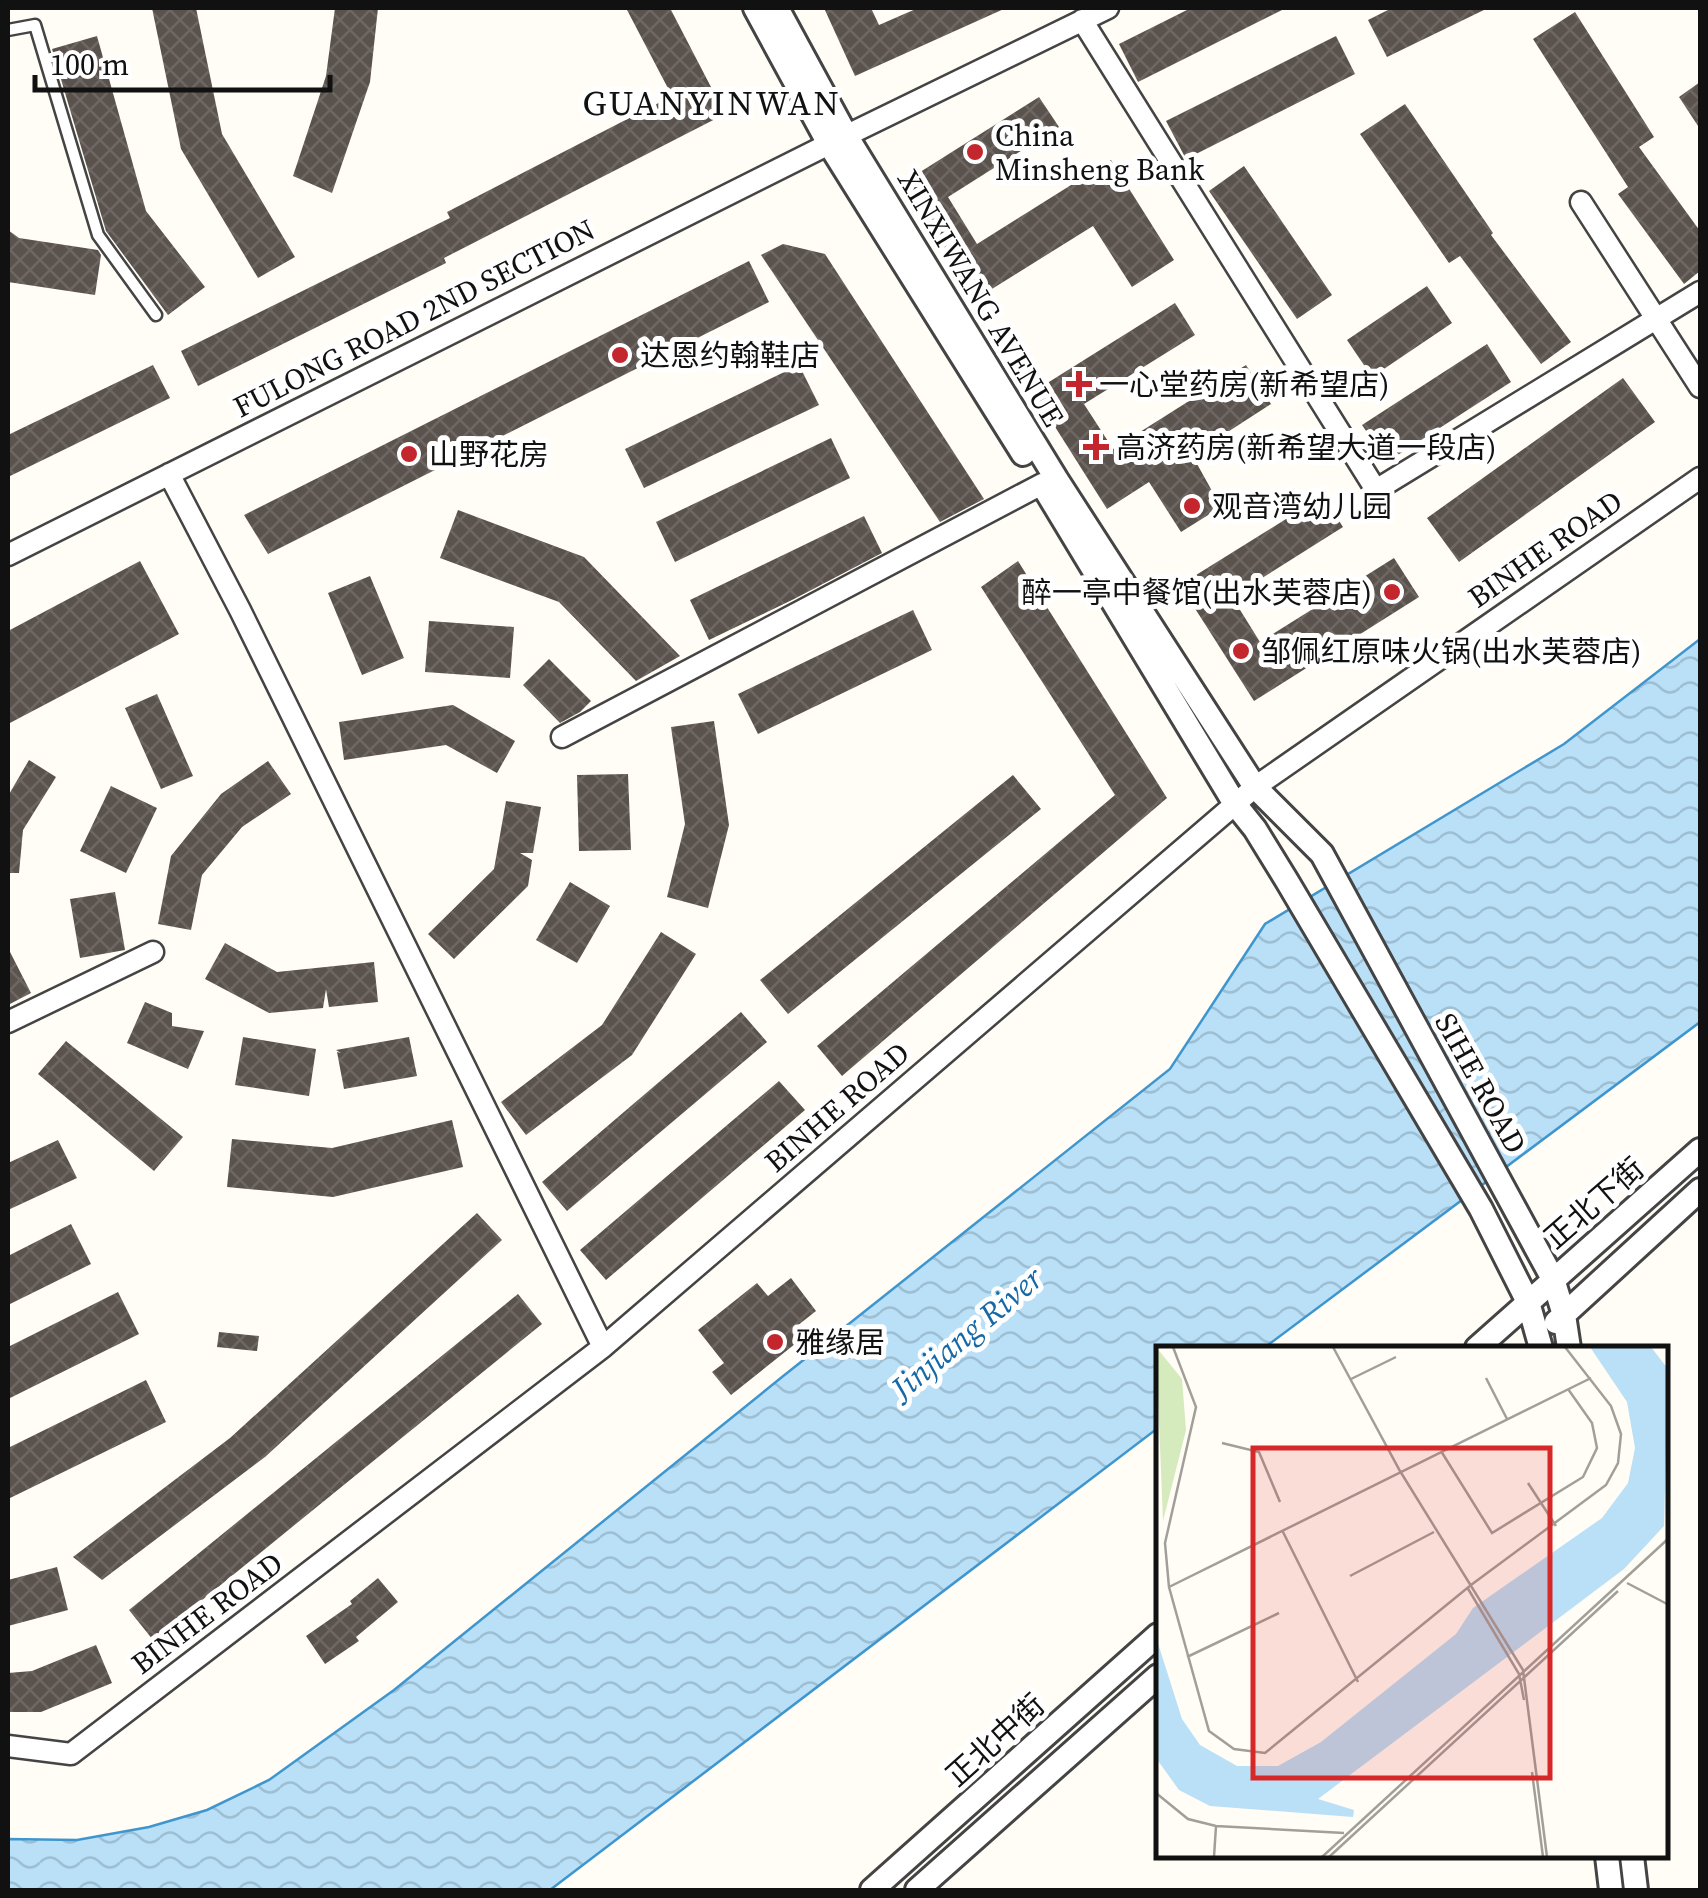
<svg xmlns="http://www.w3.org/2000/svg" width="1708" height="1898" font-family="'Source Serif 4','Noto Sans SC',serif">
	<defs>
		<pattern id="water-waves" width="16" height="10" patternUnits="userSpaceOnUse" patternTransform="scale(2.5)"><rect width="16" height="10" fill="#b9e0f7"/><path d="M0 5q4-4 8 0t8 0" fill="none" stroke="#9ebfd3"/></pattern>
		<pattern id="building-cross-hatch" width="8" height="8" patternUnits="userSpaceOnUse" patternTransform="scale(2.5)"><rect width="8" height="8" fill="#5a524d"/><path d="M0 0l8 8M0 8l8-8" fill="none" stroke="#6d6662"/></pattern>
	</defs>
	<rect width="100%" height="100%" fill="#fffdf5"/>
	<path fill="url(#water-waves)" stroke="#3f96cf" stroke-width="2.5" d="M1700,639V1022L1264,1348H1158V1428L550,1890H8V1839L77,1840L149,1827L207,1810L269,1780L394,1690L782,1377L1170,1069L1265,924L1564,744Z"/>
	<path fill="url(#building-cross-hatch)" d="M152,8H196L222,134L295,257L258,278L181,149Z
		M335,8H378L370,82L332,193L293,176L326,76Z
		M626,8H670L725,114L444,258L446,263L198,386L181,351L450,218L447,212L672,96Z
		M824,8H871L879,25L918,8H1006L855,76Z
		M1191,8H1286L1138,82L1119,44Z
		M1392,8H1488L1387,57L1368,20Z
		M1575,12L1654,137L1639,147L1700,231V271L1684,284L1618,194L1628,187L1533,39Z
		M97,36L146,211L205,287L168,315L106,231L52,49Z
		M1336,36L1355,74L1186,159L1166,121Z
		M1700,82V129L1679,97Z
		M1039,97L1059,127L948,197L977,244L1111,160L1174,260L1132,287L1093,226L971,302L898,186Z
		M1405,104L1493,233L1491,235L1571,342L1541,364L1460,256L1449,263L1360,134Z
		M1244,166L1332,295L1297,319L1209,191Z
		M8,230L19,238L98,250L101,255L95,295L8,282Z
		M783,244L825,254L984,499L940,522L761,255Z
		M749,261L769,302L268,554L244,515Z
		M1427,286L1452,323L1372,377L1347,340Z
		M1175,303L1195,335L1084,404L1113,449L1246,365L1271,404L1192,455L1221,507L1181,532L1149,482L1107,509L1033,392Z
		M1487,344L1511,382L1387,462L1362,425Z
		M153,365L170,398L8,477V435Z
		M799,365L819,405L644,488L625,449Z
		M1623,378L1655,422L1459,562L1427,518Z
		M831,438L850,478L675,562L656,522Z
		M1323,496L1343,527L1232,597L1260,642L1394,558L1419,597L1254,701L1180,585Z
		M458,510L584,557L680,656L636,681L559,602L440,558Z
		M864,516L882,553L794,599L709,640L690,600Z
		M140,561L179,634L8,724V631Z
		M1018,561L1167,798L842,1076L817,1046L1115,795L981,587Z
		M370,576L404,658L362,675L328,593Z
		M913,610L932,650L758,734L738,694Z
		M429,621L514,627L510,678L425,672Z
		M549,659L591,701L580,712L560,723L523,685Z
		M157,694L193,776L161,789L125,708Z
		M453,705L515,741L497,773L446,745L344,760L339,722Z
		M714,721L729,825L708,908L667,897L685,824L671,727Z
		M29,760L56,777L23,830L19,873H8V796Z
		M268,761L291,794L242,827L202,875L191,930L158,924L171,856L221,794Z
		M628,774L631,850L579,851L577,775Z
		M1013,775L1041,809L788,1014L760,980Z
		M111,786L157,808L126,873L80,851Z
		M506,801L541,807L533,853H520L532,860L528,886L454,959L428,934L494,869Z
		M570,882L610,906L577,963L536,940Z
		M115,892L125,950L80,958L70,899Z
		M661,932L696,954L632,1055L526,1135L501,1102L602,1025Z
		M225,943L277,972L374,962L378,1002L329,1007L326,989L323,1008L269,1013L205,979Z
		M8,948L31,993L8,1005Z
		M145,1002L172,1013V1026L204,1031L188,1069L127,1043Z
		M741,1012L767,1042L567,1211L542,1182Z
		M243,1037L316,1049L309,1096L235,1085Z
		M409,1037L417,1076L344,1089L337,1052L341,1053L336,1050Z
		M66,1041L183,1137L154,1171L38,1074Z
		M779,1081L805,1110L606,1280L580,1250Z
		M452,1120L463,1167L333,1197L227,1187L232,1139L332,1148Z
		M58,1140L77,1178L8,1210V1163Z
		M477,1213L502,1240L265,1457L102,1580L73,1557L230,1438Z
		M71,1224L91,1264L8,1305V1256Z
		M791,1278L816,1311L797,1326L805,1336L731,1395L712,1372L724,1363L698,1330L757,1283L768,1296Z
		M118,1292L139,1334L8,1399V1347Z
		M518,1294L542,1324L153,1640L129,1610Z
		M219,1332L259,1336L257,1351L217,1347Z
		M146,1380L166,1422L8,1499V1448Z
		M57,1567L68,1610L8,1626V1580Z
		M378,1578L398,1602L356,1637L359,1641L325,1664L306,1636L352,1604L350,1601Z
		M96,1645L112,1683L41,1712H8V1673L32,1671Z"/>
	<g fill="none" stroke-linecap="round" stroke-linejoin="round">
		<g stroke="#444" stroke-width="15">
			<path id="service" d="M8,30L35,25L98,235L156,315"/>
		</g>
		<g stroke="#444" stroke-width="25">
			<path id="minor" d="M1082,20L1376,490L1700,292
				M1581,202L1700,387
				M169,474L240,610L603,1347
				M8,555L829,144L1108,8
				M562,737L1042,484
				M8,1022L153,952
				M8,1746L71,1754L603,1347L1255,787L1700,478"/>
		</g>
		<g stroke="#444" stroke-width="28">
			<path id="tertiary" d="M755,8L829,144L1023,454
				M777,8L847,137L1057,480L1255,787L1322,854L1553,1279L1564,1315L1569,1348
				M1043,486L1235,804L1255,829L1287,881L1481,1209L1528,1302L1541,1348
				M1556,1322L1700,1190
				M1477,1348L1700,1150
				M1607,1856L1611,1890
				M1632,1856L1636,1890
				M872,1890L1158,1635
				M917,1890L1158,1676"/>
		</g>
		<use href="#service" stroke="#fff" stroke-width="10"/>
		<use href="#minor" stroke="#fff" stroke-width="20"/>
		<use href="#tertiary" stroke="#fff" stroke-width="22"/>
	</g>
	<g fill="#c4262e" stroke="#fff" stroke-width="4">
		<circle cx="975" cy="152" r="10"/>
		<circle cx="620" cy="355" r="10"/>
		<path d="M1074 369h10v10h10v10h-10v10h-10v-10h-10v-10h10z"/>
		<path d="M1091 432h10v10h10v10h-10v10h-10v-10h-10v-10h10z"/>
		<circle cx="409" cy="454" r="10"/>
		<circle cx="1192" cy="506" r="10"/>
		<circle cx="1392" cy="592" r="10"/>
		<circle cx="1241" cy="651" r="10"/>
		<circle cx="775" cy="1342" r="10"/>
	</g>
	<g text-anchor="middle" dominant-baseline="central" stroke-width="10" stroke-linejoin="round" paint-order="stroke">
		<g font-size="30" fill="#111" stroke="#fff" text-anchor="start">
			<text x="995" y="135">China<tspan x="995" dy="34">Minsheng Bank</tspan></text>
			<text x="640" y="355">达恩约翰鞋店</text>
			<text x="1099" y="384">一心堂药房(新希望店)</text>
			<text x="1116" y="447">高济药房(新希望大道一段店)</text>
			<text x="429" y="454">山野花房</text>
			<text x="1212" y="506">观音湾幼儿园</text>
			<text x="1372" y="592" text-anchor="end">醉一亭中餐馆(出水芙蓉店)</text>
			<text x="1261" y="651">邹佩红原味火锅(出水芙蓉店)</text>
			<text x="795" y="1342">雅缘居</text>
		</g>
		<g font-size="30" fill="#111" stroke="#fff">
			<text transform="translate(981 298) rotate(59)">XINXIWANG AVENUE</text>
			<text transform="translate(414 318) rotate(-27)">FULONG ROAD 2ND SECTION</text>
			<text transform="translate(1545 549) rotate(-35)">BINHE ROAD</text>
			<text transform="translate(1481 1083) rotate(61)">SIHE ROAD</text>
			<text transform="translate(837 1107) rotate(-41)">BINHE ROAD</text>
			<text transform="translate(1594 1203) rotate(-41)">正北下街</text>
			<text transform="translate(207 1613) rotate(-37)">BINHE ROAD</text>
			<text transform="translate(995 1740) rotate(-42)">正北中街</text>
		</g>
		<g font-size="32" font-style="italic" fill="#1768a6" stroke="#fff">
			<text transform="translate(967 1333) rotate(-40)">Jinjiang River</text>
		</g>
		<g font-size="35" letter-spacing="2.5" fill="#111" stroke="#fff">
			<text x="712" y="103">GUANYINWAN</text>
		</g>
	</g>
	<g transform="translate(1156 1346)">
		<rect width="512" height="512" fill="#fffdf5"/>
		<path d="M0,1L26,33L30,84L7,175Z" fill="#d5ebbd"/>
		<path d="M434,1H495L512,23L508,180L468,223L162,453L198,464L197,471L54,460L23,444L0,412V291L26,373L44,399L81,420H122L165,396L300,288L317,262L446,172L472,137L479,102L471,56Z" fill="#b9e0f7"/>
		<path fill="none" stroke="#a09f9a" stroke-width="2.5" d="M17,1L40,61L9,197L13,241L53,385L78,403L109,407L315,239L450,139L462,117L465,88L455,60L409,1M177,1L244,125L367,324L391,511M330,32L351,73M195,33L240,11M66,97L103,106L124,156M285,105L336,187L427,131L441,102L436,77L412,43M372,137L400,180M126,184L202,336M194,230L278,186M471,237L513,259M13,241L435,32M311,241L363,328L368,354M31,311L123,267M376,426L387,511M0,447L32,473L60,480L188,487M58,511L60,480M166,511L513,192M173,511L462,245"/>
		<path fill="#d62828" fill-opacity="0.15" stroke="#d62828" stroke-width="5" d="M97,102H394V432H97Z"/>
		<rect width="512" height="512" fill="none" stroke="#111" stroke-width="5"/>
	</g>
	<rect width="1708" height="1898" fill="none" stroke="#111111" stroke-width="20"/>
	<path d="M35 75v15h295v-15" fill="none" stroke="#111111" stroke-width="5"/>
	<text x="50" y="75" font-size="30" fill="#111111" stroke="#ffffff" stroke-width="8" paint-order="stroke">100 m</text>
</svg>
